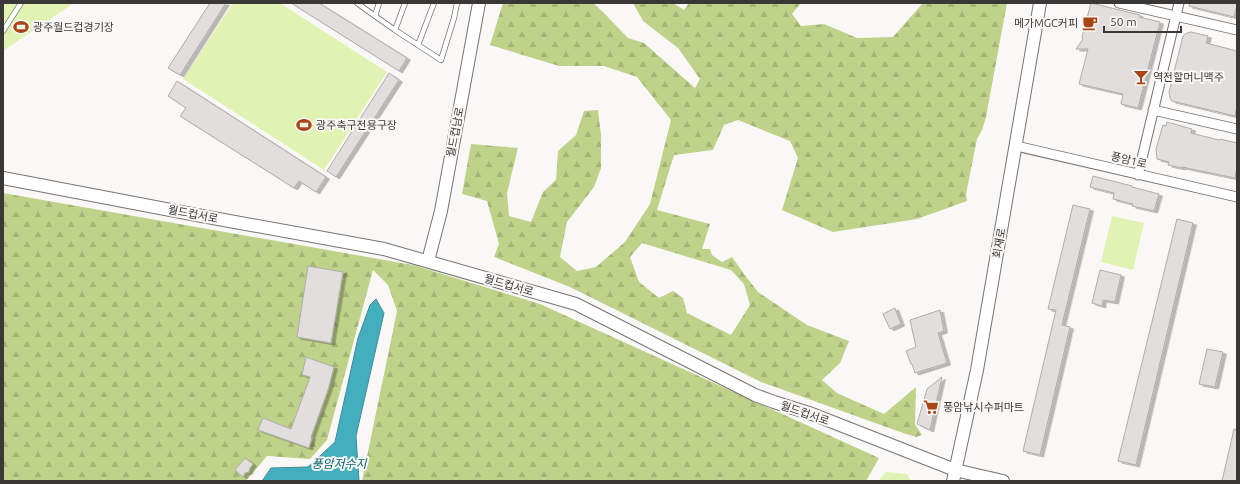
<svg xmlns="http://www.w3.org/2000/svg" width="1240" height="484" font-family="Ubuntu,'Noto Sans KR',sans-serif">
	<defs>
		<pattern id="forest-firs" width="22" height="20" patternUnits="userSpaceOnUse"><rect width="22" height="20" fill="#bed289"/><path d="M5 1l3.5 6h-7zM16 11l3.5 6h-7z" fill="#a4b577"/></pattern>
		<filter id="shadow"><feDropShadow dx="3.5" dy="2" stdDeviation="0" flood-color="#0004"/></filter>
	</defs>
	<rect width="100%" height="100%" fill="#faf8f6"/>
	<path fill="#e1f3b2" d="M3,3H74L6,49L3,50Z
		M233,3H280L387,72L324,170L183,79Z
		M1112,216L1144,223L1133,270L1101,262Z
		M886,472L907,474L911,481H878Z"/>
	<path fill="url(#forest-firs)" fill-rule="evenodd" d="M503,3H593L603,12L628,38L644,43L695,88L700,79L678,48L643,21L633,3H673L684,10L689,3H801L792,14L801,26L824,24L857,38L893,37L923,3H1007L986,117L982,130L977,139L966,194L967,201L917,219L833,232L782,210L798,158L790,141L738,120L724,125L713,150L674,155L657,210L710,224L702,249H710L712,255L722,262L732,257L744,274L758,292L807,325L849,341L840,363L822,380L837,393L884,414L916,387L915,424L922,435L916,437L903,433L761,382L570,287L494,257L499,244L487,201L462,194L471,144L518,148L507,193L509,216L531,222L543,192L556,180L558,151L576,135L584,111L598,110L601,135V168L594,187L567,222L560,257L577,271L596,267L625,242L650,204L671,120L637,77L604,66H559L490,45ZM642,243L731,270L744,284L750,305L731,335L687,313L683,298L673,291L659,298L639,282L630,257Z
		M3,193L413,265L540,304L879,458L866,481H362L397,311L388,285L373,270L327,440L310,459L267,456L246,481H3Z"/>
	<path fill="#43afbe" stroke="#408b96" d="M376,299L384,313L356,436L359,481H262L271,468L308,467L335,442L358,338L370,305Z"/>
	<path fill="#e1dedd" stroke="#afacab" filter="url(#shadow)" d="M210,3H226L180,75L168,68Z
		M291,3H319L407,58L399,71Z
		M1091,3L1140,15L1139,17L1160,22L1138,108L1121,104L1123,94L1079,84L1088,49H1076L1083,39L1082,37Z
		M1190,3H1237V5L1234,17L1189,6Z
		M1191,32L1208,36L1206,43L1237,51V106L1235,116L1172,101L1170,98L1169,92L1183,36L1187,33Z
		M389,73L399,80L336,177L327,171Z
		M177,81L326,177L316,192L299,181L294,188L180,116L186,108L168,96Z
		M1167,122L1192,129L1191,133L1219,140L1220,139L1237,143V167L1235,178L1182,167V168L1168,165L1169,162L1157,159L1156,149L1163,125L1166,126Z
		M1093,176L1132,186V187L1159,194L1154,211L1132,206L1133,204L1113,199L1114,193L1090,187Z
		M1073,205L1090,209L1062,325L1070,327L1040,455L1023,451L1056,310L1048,309Z
		M1177,219L1193,223L1136,465L1118,461Z
		M308,266L343,272L331,343L297,337Z
		M1100,270L1121,275L1115,302L1103,300L1102,306L1092,303Z
		M895,308L901,324L890,329L883,314Z
		M940,310L944,331L938,333L947,363L915,373L912,364H911L906,351L916,347L910,320Z
		M1207,349L1223,352L1215,387L1199,384Z
		M306,357L334,367L328,390L311,437H312L309,448L258,430L263,418L291,429L310,377L302,375Z
		M942,377L930,430L917,424L927,389Z
		M1234,429L1237,430V481H1222Z
		M245,458L253,464L250,468L249,472L245,473L243,477L235,470Z"/>
	<g fill="none" stroke-linecap="round" stroke-linejoin="round">
		<g stroke="#777472" stroke-width="6">
			<path id="lane" d="M357,3L375,16
				M379,3L375,16L395,30L405,3
				M395,30L441,60L454,18L457,3
				M3,31L21,3
				M418,45L434,3"/>
		</g>
		<g stroke="#777472" stroke-width="11">
			<path id="street" d="M1119,3L1237,30
				M1153,110L1237,129
				M1016,146L1237,197
				M1138,175L1179,3"/>
		</g>
		<g stroke="#777472" stroke-width="14">
			<path id="secondary" d="M3,178L202,216L384,249L576,304L755,395L774,402L812,414L955,470L1003,481
				M428,261L441,211L479,3
				M953,481L977,370L1040,3"/>
		</g>
		<use href="#lane" stroke="#fff" stroke-width="4.5"/>
		<use href="#street" stroke="#fff" stroke-width="9"/>
		<use href="#secondary" stroke="#fff" stroke-width="12"/>
	</g>
	<defs>
		<g id="cafe-bare" transform="scale(1.2)"><path d="M-5.5-4.5H6V0H3Q3 3.5 0 3.5H-2.5Q-5.5 3.5-5.5 0ZM3-3.2v2h1.7v-2ZM-6 4.5H4V6H-6Z" fill="#a94415" stroke="#faf8f6" stroke-width="2.5" paint-order="stroke"/></g>
		<g id="stadium-bare" transform="scale(1.2)"><path d="M0-5a6.5 5 0 1 0 0 10a6.5 5 0 1 0 0-10ZM-3.5-1.8h7v3.6h-7Z" fill="#a94415" stroke="#faf8f6" stroke-width="2.5" paint-order="stroke"/></g>
		<g id="bar-bare" transform="scale(1.2)"><path d="M-6-5H6L.8 .8V4.5H3.5V6h-7V4.5H-.8V.8Z" fill="#a94415" stroke="#faf8f6" stroke-width="2.5" paint-order="stroke"/></g>
		<g id="supermarket-bare" transform="scale(1.2)"><path d="M-6-5.5h2.5l.6 2H6L4.5 2H-2.5L-4.4-4H-6ZM-1.5 3.2a1.3 1.3 0 1 0 .1 0ZM3 3.2a1.3 1.3 0 1 0 .1 0Z" fill="#a94415" stroke="#faf8f6" stroke-width="2.5" paint-order="stroke"/></g>
	</defs>
	<g fill-rule="evenodd">
		<use href="#cafe-bare" x="1090" y="23"/>
		<use href="#stadium-bare" x="21" y="27"/>
		<use href="#bar-bare" x="1141" y="77"/>
		<use href="#stadium-bare" x="304" y="125"/>
		<use href="#supermarket-bare" x="931" y="407"/>
	</g>
	<g text-anchor="middle" dominant-baseline="central" stroke-width="4" stroke-linejoin="round" paint-order="stroke">
		<g font-size="11" fill="#393837" stroke="#faf8f6" text-anchor="start">
			<text x="1078" y="23" text-anchor="end">메가MGC커피</text>
			<text x="33" y="27">광주월드컵경기장</text>
			<text x="1153" y="77">역전할머니맥주</text>
			<text x="316" y="125">광주축구전용구장</text>
			<text x="943" y="407">풍암낚시수퍼마트</text>
		</g>
		<g font-size="11" fill="#393837" stroke="#faf8f6">
			<text transform="translate(455 132) rotate(-79)">월드컵남로</text>
			<text transform="translate(1129 160) rotate(13)">풍암1로</text>
			<text transform="translate(193 214) rotate(11)">월드컵서로</text>
			<text transform="translate(999 243) rotate(-80)">회재로</text>
			<text transform="translate(509 285) rotate(16)">월드컵서로</text>
			<text transform="translate(805 413) rotate(19)">월드컵서로</text>
		</g>
		<g font-size="12" font-style="italic" fill="#00616c" stroke="#faf8f6">
			<text x="339" y="463">풍암저수지</text>
		</g>
	</g>
	<rect width="1240" height="484" fill="none" stroke="#393837" stroke-width="8"/>
	<path d="M1104 26v6h77v-6" fill="none" stroke="#393837" stroke-width="2"/>
	<text x="1110" y="26" font-size="12" fill="#393837" stroke="#faf8f6" stroke-width="3" paint-order="stroke">50 m</text>
</svg>
